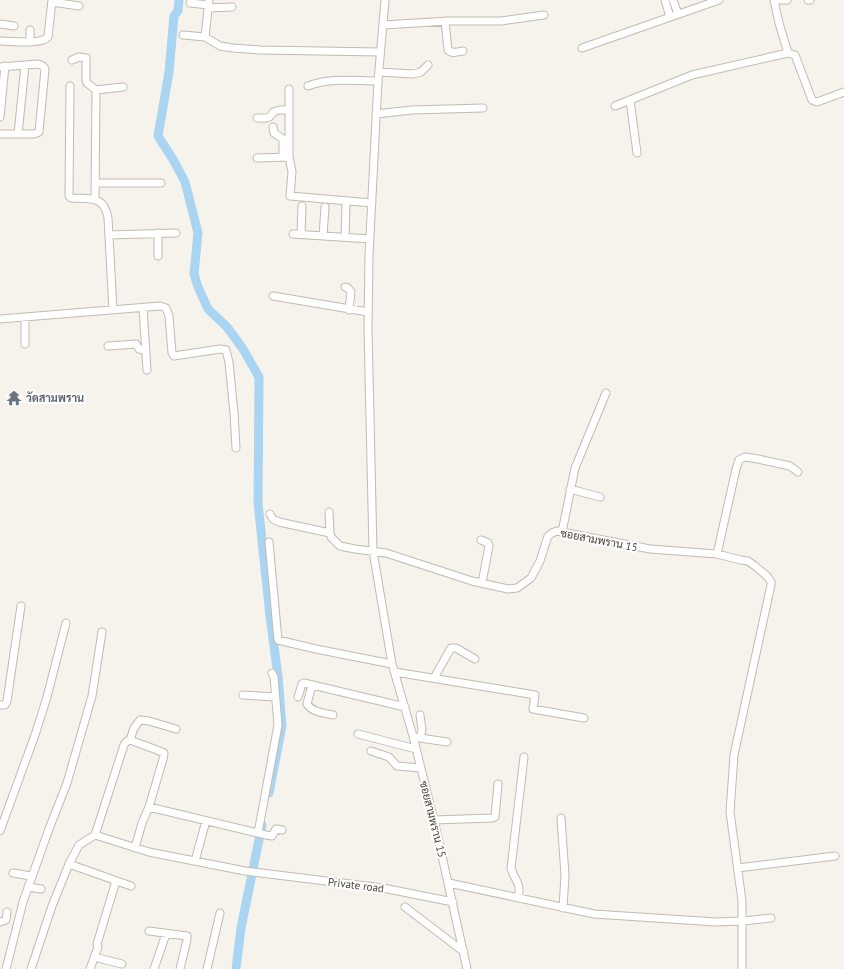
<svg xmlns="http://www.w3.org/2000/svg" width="844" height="969" font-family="'PT Sans',Sarabun,sans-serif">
	<rect width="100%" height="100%" fill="#f6f3ec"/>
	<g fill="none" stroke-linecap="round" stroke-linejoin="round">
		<path stroke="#a9d4f2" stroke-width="9" d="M179,0L178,11L174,16L169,72L158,136L174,161L185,182L198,233L194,274L198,287L208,309L227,327L243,349L259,377L258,503L270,616L278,676L282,726L269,793
			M236,969L241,928L262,825"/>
		<g stroke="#c2bbae" stroke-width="9">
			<path id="minor" d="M385,0L378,81L369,255L368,329L373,551L392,664L413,736L436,829L467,969
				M665,0L670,17
				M673,0L678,14
				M774,0L779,23L788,53L795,55L812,100L817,102L844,92
				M780,0H787
				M808,0H810
				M52,2L79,6
				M190,3L209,5
				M208,8L232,7
				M445,21L448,50C452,54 458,52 463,51
				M0,24L14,26
				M383,25L449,21H501L544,15
				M30,30V41
				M183,35L205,37L220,46L233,48L260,50L380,52
				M205,37L209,0
				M0,41C11,41 41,45 48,37L52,0
				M582,48L719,0
				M72,60L79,57L86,58V80L87,83L96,90L95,200
				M0,67L38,64L43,66L45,69L39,132L34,134H0
				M379,72L413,74L421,72L428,65
				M70,86L69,196L71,198C90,199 104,195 108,218L113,310
				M308,86C330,77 355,81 378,81
				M289,89V157L292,172L290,196L372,203
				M96,90L123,87
				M630,100L637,153
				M615,106L692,75L788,53
				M376,114L412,110L483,108
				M0,117L5,66
				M257,118C263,118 270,120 273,112L280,110H289
				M273,127L274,133L283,139V157
				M18,134L25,65
				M257,158L287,157
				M95,183H161
				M158,233V256
				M293,234L370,239
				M301,234L302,206
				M109,235L176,233
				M323,236L325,207
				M345,237L346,205
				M345,287L348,288L351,292L349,310
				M273,296L368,312
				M143,308L147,370
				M25,317V344
				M0,319L160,306L166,308L169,316L172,353L174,356L220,349L226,350L229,362L234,413L236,448
				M108,346L136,344L139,349L146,350
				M570,489L600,497
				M329,512L330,533L331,537L340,546L355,549L386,553L472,581L508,589L517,588L531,578L540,561L548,536L552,533L557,531L650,549L717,554L741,560L748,561L755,566L767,576L771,582V585L734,755L730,812L742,901V969
				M270,514L273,519L279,522L330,533
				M562,532L575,468L606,393
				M481,540L488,543L489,546L482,583
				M269,542L278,640L316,649L392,664
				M717,554L736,469L739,460L745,457L758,459L790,466L798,472
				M395,672L535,695L533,709L584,718
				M434,678L451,648H456L475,659
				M312,685L307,704C312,712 324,713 333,715
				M243,695L275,697
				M298,697L302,684L304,683L405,707
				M0,705H5L7,701L21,606
				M420,715L422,730L420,738
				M358,734L416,749
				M413,736L420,738L447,742
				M130,740L134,728L140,720L149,721L176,729
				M371,751L389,757L397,766L421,768
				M561,818L565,875L563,908
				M434,820L492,818L495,817L498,784
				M0,831L35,735L47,697L66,623
				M258,833L278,725L274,677L272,673
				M95,835L124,745L127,741L130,740L157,750L164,753L163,759L149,807
				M135,848L142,823L149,807L266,835L272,836L276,829L282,830
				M195,861L206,821
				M69,864L131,886
				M738,868L835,856
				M13,873L31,876
				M449,883L594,914L716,922L743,921L771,918
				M28,887L41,889
				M518,897C522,883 514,880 511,868L524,757
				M405,907L464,952
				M0,922L6,920L7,912
				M149,931L187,936V940L180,969
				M94,957L122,964
				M6,969L23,902L49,829L67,783L92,696L102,632
				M31,969L52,906L69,864L79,845L95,835L149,852L245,871L383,888L453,902
				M90,969L98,947L97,944L116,881
				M154,969L166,934
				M207,969L220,913"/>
		</g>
		<use href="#minor" stroke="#fff" stroke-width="7"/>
	</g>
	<defs>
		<g id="temple-bare" transform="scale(1.2)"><path d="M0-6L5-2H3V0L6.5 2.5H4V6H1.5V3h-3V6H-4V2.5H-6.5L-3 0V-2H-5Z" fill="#6b7280" stroke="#fff" stroke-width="2.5" paint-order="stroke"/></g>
	</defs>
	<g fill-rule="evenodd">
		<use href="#temple-bare" x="14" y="398"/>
	</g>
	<g text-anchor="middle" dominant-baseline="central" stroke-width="4" stroke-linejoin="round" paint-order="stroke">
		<g font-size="11" font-weight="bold" fill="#5b616d" stroke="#fff" text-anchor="start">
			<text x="26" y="398">วัดสามพราน</text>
		</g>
		<g font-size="11" fill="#4b4439" stroke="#fff">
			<text transform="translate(599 540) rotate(11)">ซอยสามพราน 15</text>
			<text transform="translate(433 819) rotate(76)">ซอยสามพราน 15</text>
			<text transform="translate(356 885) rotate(7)">Private road</text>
		</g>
	</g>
</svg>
